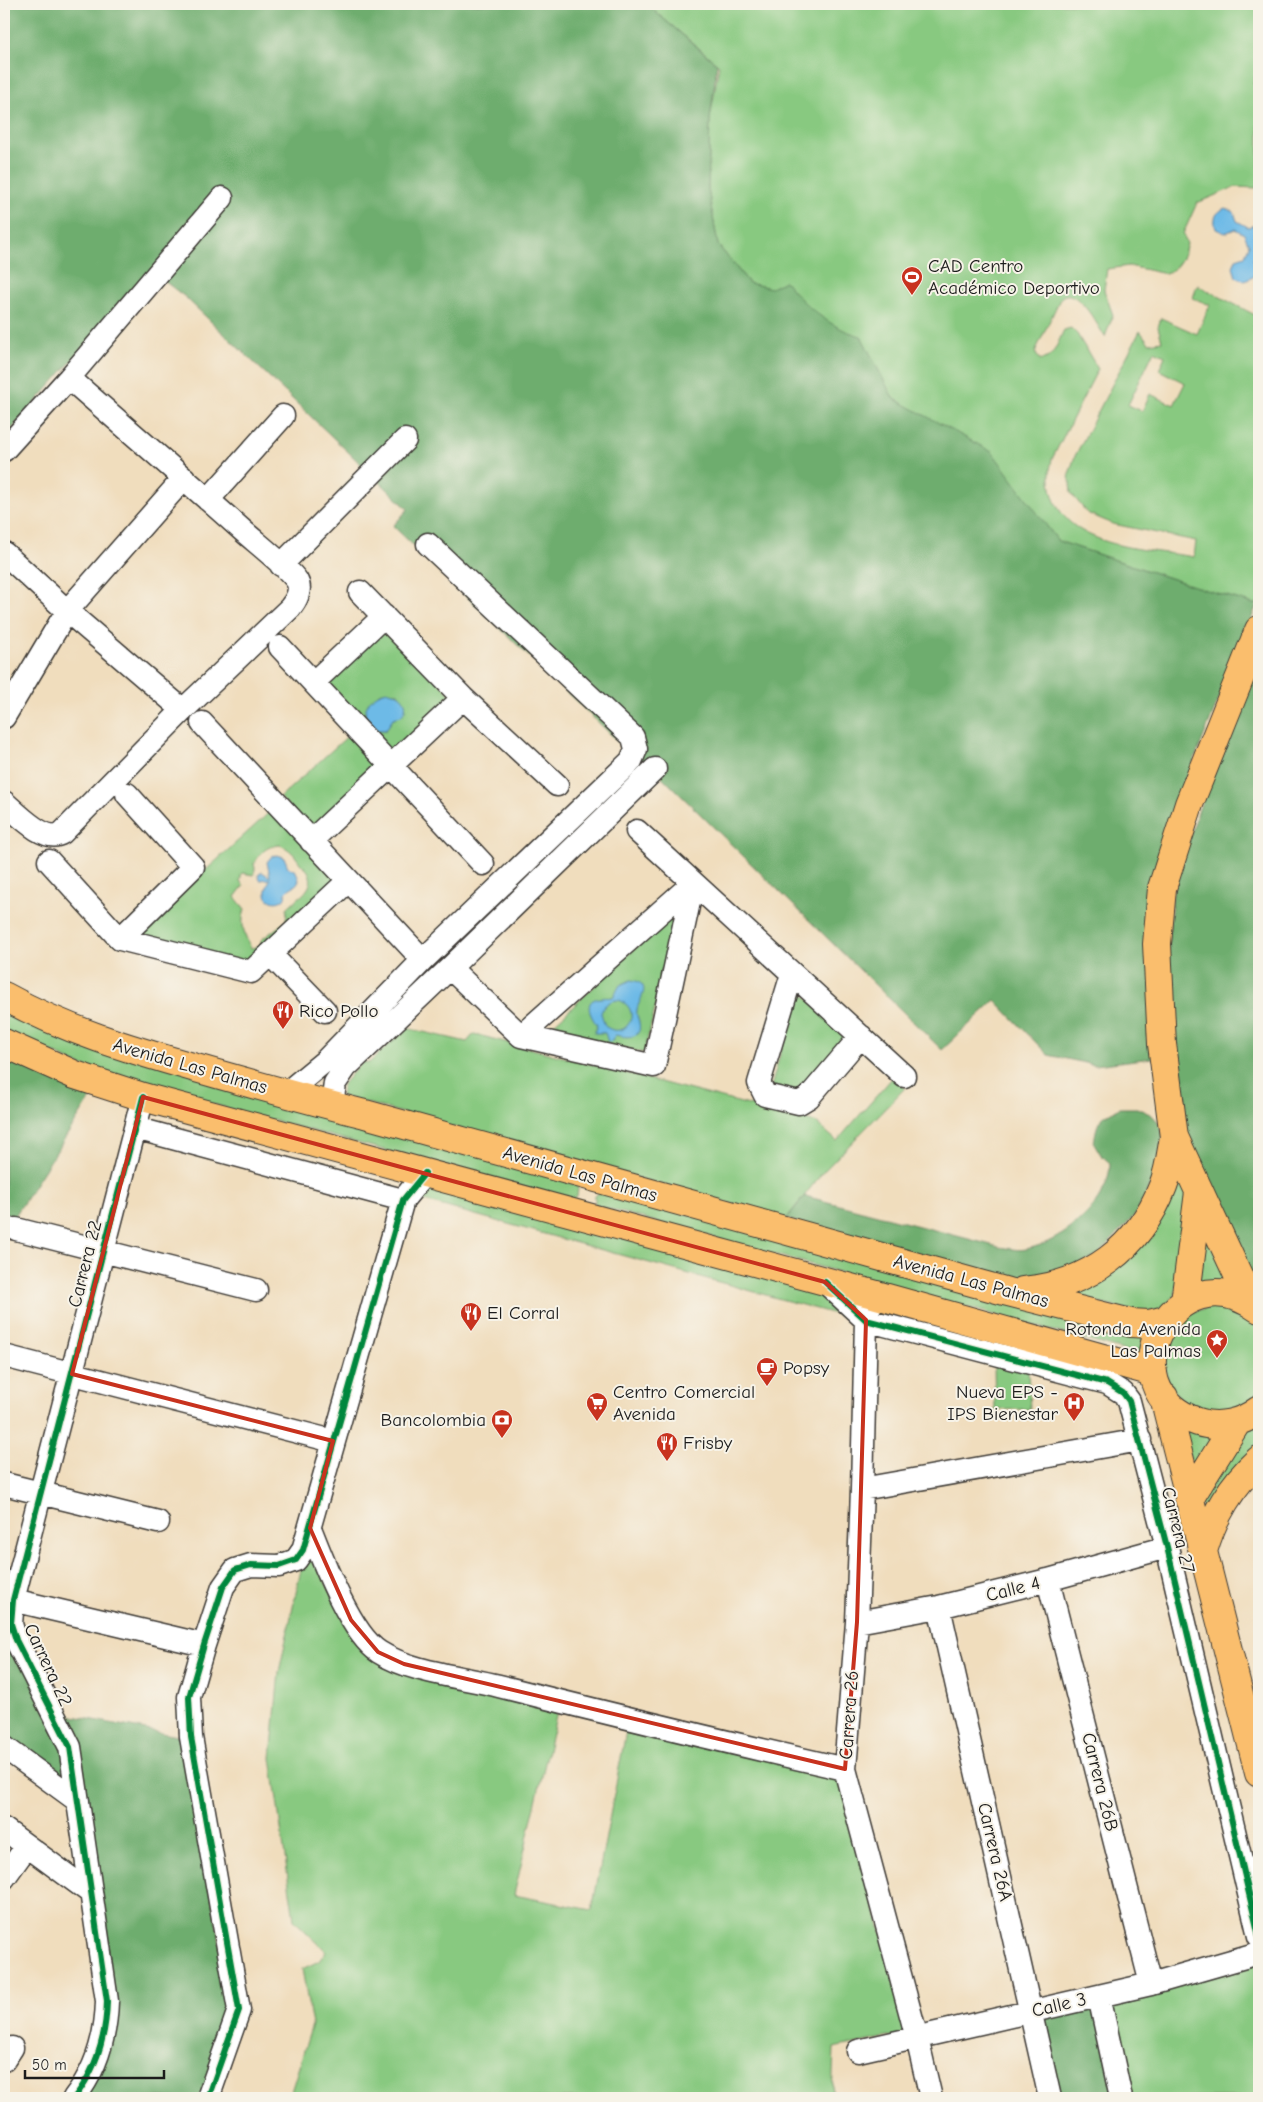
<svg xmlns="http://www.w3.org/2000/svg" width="1263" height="2102" font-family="'Comic Neue',sans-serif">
	<rect width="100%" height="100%" fill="#f7f3e8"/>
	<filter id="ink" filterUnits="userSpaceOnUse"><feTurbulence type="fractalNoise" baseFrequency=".02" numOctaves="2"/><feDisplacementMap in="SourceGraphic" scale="10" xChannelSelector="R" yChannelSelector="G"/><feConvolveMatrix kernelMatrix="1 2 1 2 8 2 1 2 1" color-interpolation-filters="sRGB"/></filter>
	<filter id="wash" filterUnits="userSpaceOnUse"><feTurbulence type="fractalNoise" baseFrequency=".0096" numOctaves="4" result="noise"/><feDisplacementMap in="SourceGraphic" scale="20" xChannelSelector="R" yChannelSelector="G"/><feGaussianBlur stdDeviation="1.12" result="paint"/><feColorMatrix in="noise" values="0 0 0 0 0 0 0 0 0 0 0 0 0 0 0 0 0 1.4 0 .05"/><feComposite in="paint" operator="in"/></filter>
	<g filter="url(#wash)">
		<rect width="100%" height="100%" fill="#f0ddbd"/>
		<path fill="#88c980" stroke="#52724e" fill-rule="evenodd" d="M646,4H1259V59L1253,84L1259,85V182L1257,188L1235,187L1197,203L1183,234L1187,244C1183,258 1179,267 1166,274L1129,266L1107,269L1104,290L1113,315L1105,337C1098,326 1074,281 1060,299L1035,352L1039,359C1053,362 1058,341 1064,330L1071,328L1077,334L1098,369L1052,459C1049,472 1049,483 1053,496C1070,549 1148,549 1194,557L1196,541L1113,524L1087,513L1071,493L1069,474L1075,456L1140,331L1149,343L1162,341L1158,327L1161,318L1197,334L1210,305L1193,298L1197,285L1259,317V600L1257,605L1203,589L1058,541L994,458L822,356L749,283L718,245L708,189L710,119L719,65ZM1154,351L1165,356L1159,370L1185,383L1174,405L1150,394L1142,411L1128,405Z
			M384,626L453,697L391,757L323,682ZM388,691L398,693L406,709L398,717L393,718L386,730H376L366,720L365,711L379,693Z
			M351,733L381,766L311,832L280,797Z
			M273,809L340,880L249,964L133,935L198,862L206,870ZM280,845C290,849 294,854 300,863C302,866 306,868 308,871C318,889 296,898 287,908L286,921L261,940V946L251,948C244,934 240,924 245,909L235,897L244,885L240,881L242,873L254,875L255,868L254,864C261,852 266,846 280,845Z
			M681,905L644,1053L548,1030Z
			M798,989L849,1037L801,1096L771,1087Z
			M4,1010L576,1185L578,1188L577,1196L571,1200L145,1086L80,1065L4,1031Z
			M406,1028L467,1042L474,1034L815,1122L837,1141L893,1077L905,1088L823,1172L786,1219L341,1096L343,1084L362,1062L369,1063Z
			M1179,1173L1187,1194L1175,1296L1159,1310L1141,1313L1063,1295Z
			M424,1183L817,1291L853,1319L410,1197Z
			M601,1191L1143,1336L1141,1355L595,1205V1196Z
			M1205,1232L1231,1285L1198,1286Z
			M1218,1305L1253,1318L1259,1324V1395C1234,1422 1190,1417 1170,1386C1165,1379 1165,1357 1163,1348L1188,1313Z
			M994,1362L1028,1370L1030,1409L995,1410Z
			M1259,1423V1445L1249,1453L1204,1516L1200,1501L1244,1431Z
			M1182,1427L1216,1435L1193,1472Z
			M310,1554L358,1642L558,1708L514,1895L592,1910L627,1726L840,1776L908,2033L834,2048L832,2098H289L312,2025L302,1969L319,1961L326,1951L294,1920L271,1758L279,1672L302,1565Z
			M1258,1961L1259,2098H1124L1103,2002Z"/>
		<path fill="#6ead6e" stroke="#456445" d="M4,4H646L717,64L710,119L708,189L718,245L749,283L771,288L785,281C805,306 830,328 861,336L893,398L992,452L1058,541L1203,589L1257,605L1178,800L1152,1058L1095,1065L1048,1055L995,1000L942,1050L660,775L624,747L393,526L408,509L185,297L151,271L4,438Z
			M1259,661V1294L1185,1134L1176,1067L1168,944L1173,891L1199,809Z
			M4,1056L94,1093L4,1233Z
			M1120,1108H1137L1152,1115L1160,1124L1163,1136L1156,1172L1137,1213L1099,1254L1060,1274L1009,1281L786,1219L805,1196L999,1247C1008,1248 1018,1251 1026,1249C1064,1242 1110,1203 1110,1163L1101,1155L1094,1143C1097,1121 1099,1117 1120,1108Z
			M4,1616L64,1748L68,1785L4,1737Z
			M63,1714L183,1737L232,2011L203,2098H82L108,2052Z
			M1103,2002L1124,2098H1057L1039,2017Z"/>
		<path fill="#6dbae7" stroke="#446b82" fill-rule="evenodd" d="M1225,208L1234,212L1237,221L1248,227L1259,224V247L1253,259L1257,268L1253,277L1245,281L1236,277L1233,267L1236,259L1245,256L1249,245L1244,234L1235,229L1225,233L1216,229C1213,218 1215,213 1225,208Z
			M388,691C401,692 412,704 401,716L393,718L386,730H376L366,720C362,705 374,693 388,691Z
			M277,855L284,857L288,867L296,871L299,880C296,887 292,886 288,890C285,893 286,898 282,900C274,905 264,899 266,890C267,886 269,883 270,879L260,880L258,875L262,872L270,877L267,862L271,857Z
			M631,980C655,984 638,1000 637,1010C636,1015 638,1018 639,1022C643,1041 625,1037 615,1035L612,1041L608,1042L605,1033H594L597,1025C590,1016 582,999 601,998C606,997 609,998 613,997L620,985ZM619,1000C644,1010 626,1042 605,1026L601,1013C604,1004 610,1000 619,1000Z"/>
	</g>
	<g filter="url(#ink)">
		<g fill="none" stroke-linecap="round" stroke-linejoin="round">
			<g stroke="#3c3934" stroke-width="25">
				<path id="minor" d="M4,450L69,378L222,198
					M208,500L283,416
					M4,553L67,611L183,710
					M281,565L405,440
					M360,592L463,698L557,785
					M280,647L483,864
					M314,682L384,616
					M4,717L67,611L184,478
					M202,723L423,960
					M4,802C17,813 45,844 62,833L183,710L290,608C296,601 302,590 297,581C288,567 254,541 241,529C184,478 126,428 69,378
					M637,831L904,1076
					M311,841L463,698
					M49,861L120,939L251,972L348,881
					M120,939L193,867L127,794
					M270,954L325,1011
					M450,968L521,1036L654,1066L693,883
					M792,974L759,1083L765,1095L799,1103L809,1097L861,1036
					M521,1036L693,883
					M285,1094L325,1061L423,960L631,761L636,749L633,737L428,544
					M332,1106L335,1083L346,1067L450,968L655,769
					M135,1128L403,1200
					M16,1229L256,1290
					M825,1282L866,1320L1107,1383L1123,1393L1129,1401L1167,1547L1259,1936
					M870,1306L866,1320L862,1489L857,1622L845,1769L917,2038L931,2098
					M4,1356L333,1441
					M4,1484L158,1522
					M862,1489L1140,1440
					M310,1528C323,1561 350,1633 379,1652C410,1672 462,1677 499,1686C614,1715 729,1743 845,1769
					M1048,1580L1151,1984
					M13,1600L204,1645
					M939,1607L1050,2098
					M857,1622L939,1607L1048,1580L1167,1547
					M4,1747L78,1801
					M4,1829L91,1893
					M4,1878L27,1846
					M1099,1996L1121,2098
					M858,2051L1151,1984L1259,1953
					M4,2060L12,2048
					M74,2098C97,2069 106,2037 107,2001L70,1747L16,1640L11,1624L13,1600L143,1097
					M208,2098L239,2010L191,1737L189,1697L204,1645L223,1587L235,1570L251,1565L279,1566L296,1560L303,1550L403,1200L425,1173"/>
			</g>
			<g stroke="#3c3934" stroke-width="30">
				<path id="major" d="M4,996C65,1030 129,1049 196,1068C252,1084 308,1100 365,1114L1008,1292L1131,1323L1149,1324L1165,1320
					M4,1043L75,1075L143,1097L873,1294L1153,1372
					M1023,1291C1089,1285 1139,1248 1163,1186C1169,1171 1171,1154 1174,1137
					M1185,1302L1199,1192
					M1251,1303L1174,1137L1162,1044L1157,944L1162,888L1189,804L1259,630
					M1259,1309C1173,1246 1102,1390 1198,1422C1219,1429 1242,1423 1259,1410
					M1164,1397L1259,1773
					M1189,1499L1237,1422
					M1203,1551C1214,1514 1231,1486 1259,1460"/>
			</g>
			<use href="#minor" stroke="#fff" stroke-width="22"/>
			<use href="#major" stroke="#fabe6d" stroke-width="28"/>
			<g stroke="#f7f3e8" stroke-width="9">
				<path id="cycleway" d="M825,1282L866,1320L1107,1383L1123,1393L1129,1401L1167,1547L1259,1936
					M74,2098C97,2069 106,2037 107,2001L70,1747L16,1640L11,1624L13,1600L143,1097
					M208,2098L239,2010L191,1737L189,1697L204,1645L223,1587L235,1570L251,1565L279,1566L296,1560L303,1550L403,1200L425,1173"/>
			</g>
			<use href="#cycleway" stroke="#00873e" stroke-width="6"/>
		</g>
	</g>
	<path fill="none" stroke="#c8321e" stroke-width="4" stroke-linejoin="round" d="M143,1097L825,1282L866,1320L857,1622L845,1769L404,1664L378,1652L351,1620L310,1528L333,1441L72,1374Z"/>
	<defs>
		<g id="stadium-pin" transform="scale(1.125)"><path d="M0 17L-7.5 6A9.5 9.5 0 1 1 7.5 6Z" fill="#c8321e" stroke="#f7f3e8"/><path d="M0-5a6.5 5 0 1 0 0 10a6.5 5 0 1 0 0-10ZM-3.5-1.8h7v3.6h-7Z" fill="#fff"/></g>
		<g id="restaurant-pin" transform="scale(1.125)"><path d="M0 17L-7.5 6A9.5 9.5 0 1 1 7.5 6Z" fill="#c8321e" stroke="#f7f3e8"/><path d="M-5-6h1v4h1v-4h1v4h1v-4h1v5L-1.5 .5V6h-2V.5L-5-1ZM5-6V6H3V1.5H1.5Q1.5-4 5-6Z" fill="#fff"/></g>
		<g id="sight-pin" transform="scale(1.125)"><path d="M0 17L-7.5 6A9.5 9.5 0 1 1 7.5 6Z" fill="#c8321e" stroke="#f7f3e8"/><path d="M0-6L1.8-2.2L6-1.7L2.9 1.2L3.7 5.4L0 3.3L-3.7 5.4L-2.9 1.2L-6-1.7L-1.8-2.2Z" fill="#fff"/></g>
		<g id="cafe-pin" transform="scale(1.125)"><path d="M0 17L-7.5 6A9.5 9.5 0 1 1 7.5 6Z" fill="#c8321e" stroke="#f7f3e8"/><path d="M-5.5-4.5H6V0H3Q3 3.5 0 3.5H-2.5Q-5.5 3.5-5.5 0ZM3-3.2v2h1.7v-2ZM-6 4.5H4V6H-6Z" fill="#fff"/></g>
		<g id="supermarket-pin" transform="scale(1.125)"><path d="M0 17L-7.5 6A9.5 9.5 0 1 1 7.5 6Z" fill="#c8321e" stroke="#f7f3e8"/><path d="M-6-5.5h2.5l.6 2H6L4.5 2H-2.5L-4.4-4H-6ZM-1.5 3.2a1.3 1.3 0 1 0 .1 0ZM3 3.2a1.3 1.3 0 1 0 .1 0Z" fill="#fff"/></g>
		<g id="hospital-pin" transform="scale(1.125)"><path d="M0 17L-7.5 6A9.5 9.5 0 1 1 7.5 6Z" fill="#c8321e" stroke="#f7f3e8"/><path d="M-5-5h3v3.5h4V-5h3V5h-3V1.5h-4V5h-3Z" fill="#fff"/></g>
		<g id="bank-pin" transform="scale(1.125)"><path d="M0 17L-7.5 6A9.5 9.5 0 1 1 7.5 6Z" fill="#c8321e" stroke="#f7f3e8"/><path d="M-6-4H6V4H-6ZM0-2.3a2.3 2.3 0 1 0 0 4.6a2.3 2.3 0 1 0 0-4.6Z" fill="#fff"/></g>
	</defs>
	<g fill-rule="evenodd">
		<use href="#stadium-pin" x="912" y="277"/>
		<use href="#restaurant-pin" x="283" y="1011"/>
		<use href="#restaurant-pin" x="471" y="1313"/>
		<use href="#sight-pin" x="1217" y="1340"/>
		<use href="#cafe-pin" x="767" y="1368"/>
		<use href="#supermarket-pin" x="597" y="1403"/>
		<use href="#hospital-pin" x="1074" y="1403"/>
		<use href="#bank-pin" x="502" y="1420"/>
		<use href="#restaurant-pin" x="667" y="1443"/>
	</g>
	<g text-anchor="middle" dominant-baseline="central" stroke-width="4" stroke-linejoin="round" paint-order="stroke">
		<g font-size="19" fill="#1c1c1c" stroke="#f7f3e8" text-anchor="start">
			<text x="928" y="266">CAD Centro<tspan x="928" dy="22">Académico Deportivo</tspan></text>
			<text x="299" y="1011">Rico Pollo</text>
			<text x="487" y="1313">El Corral</text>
			<text x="1201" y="1329" text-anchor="end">Rotonda Avenida<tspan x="1201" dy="22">Las Palmas</tspan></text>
			<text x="783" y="1368">Popsy</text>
			<text x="613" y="1392">Centro Comercial<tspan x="613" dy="22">Avenida</tspan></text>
			<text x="1058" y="1392" text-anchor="end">Nueva EPS -<tspan x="1058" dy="22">IPS Bienestar</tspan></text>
			<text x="486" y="1420" text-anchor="end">Bancolombia</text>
			<text x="683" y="1443">Frisby</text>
		</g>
		<g font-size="19" fill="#1c1c1c" stroke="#f7f3e8">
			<text transform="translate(190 1066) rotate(16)">Avenida Las Palmas</text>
			<text transform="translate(580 1174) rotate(16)">Avenida Las Palmas</text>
			<text transform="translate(85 1264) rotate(-76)">Carrera 22</text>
			<text transform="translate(971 1281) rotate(15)">Avenida Las Palmas</text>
			<text transform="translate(1178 1530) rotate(76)">Carrera 27</text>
			<text transform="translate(1013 1589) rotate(-14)">Calle 4</text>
			<text transform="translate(48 1665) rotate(65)">Carrera 22</text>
			<text transform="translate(849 1715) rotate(-86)">Carrera 26</text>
			<text transform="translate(1100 1782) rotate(76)">Carrera 26B</text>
			<text transform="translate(995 1852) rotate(77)">Carrera 26A</text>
			<text transform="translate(1059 2005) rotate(-13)">Calle 3</text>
		</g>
	</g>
	<rect width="1263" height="2102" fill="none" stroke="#f7f3e8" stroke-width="20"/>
	<path d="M25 2070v8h139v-8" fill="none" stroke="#1c1c1c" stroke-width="2.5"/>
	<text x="32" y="2070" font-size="15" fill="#1c1c1c" stroke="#f7f3e8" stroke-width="4" paint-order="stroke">50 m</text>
</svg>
